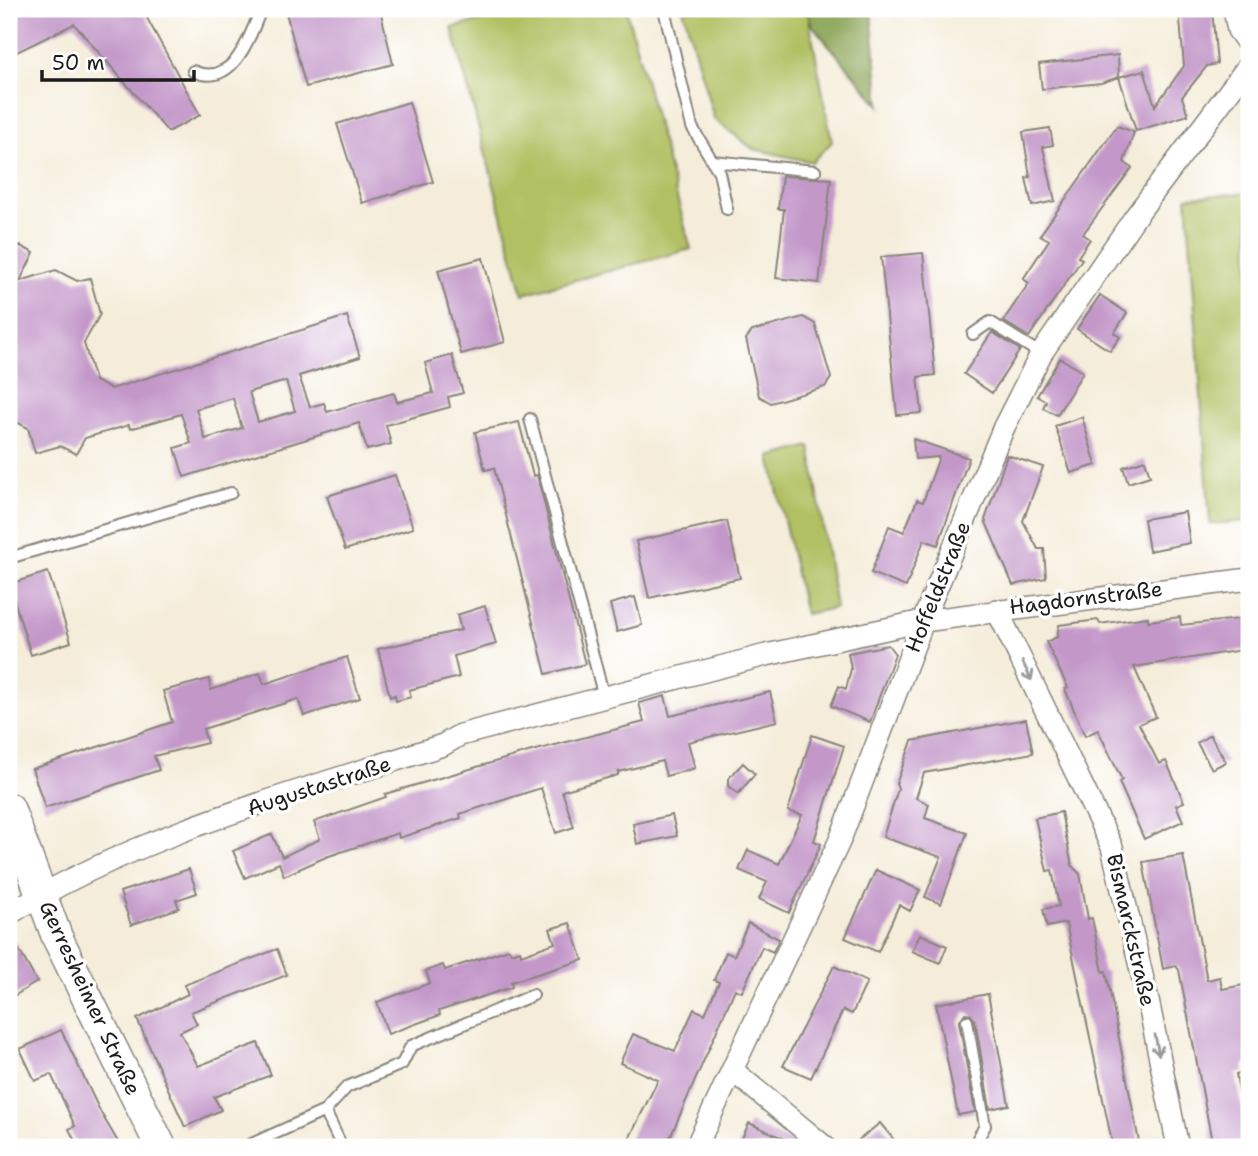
<svg xmlns="http://www.w3.org/2000/svg" width="1258" height="1156" font-family="'Shantell Sans',sans-serif">
	<rect width="100%" height="100%" fill="#fff"/>
	<filter id="ink" filterUnits="userSpaceOnUse"><feTurbulence type="fractalNoise" baseFrequency=".0143" numOctaves="2"/><feDisplacementMap in="SourceGraphic" scale="14" xChannelSelector="R" yChannelSelector="G"/><feConvolveMatrix kernelMatrix="1 2 1 2 8 2 1 2 1" color-interpolation-filters="sRGB"/></filter>
	<filter id="wash" filterUnits="userSpaceOnUse"><feTurbulence type="fractalNoise" baseFrequency=".00686" numOctaves="4" result="noise"/><feDisplacementMap in="SourceGraphic" scale="28" xChannelSelector="R" yChannelSelector="G"/><feGaussianBlur stdDeviation="1.57" result="paint"/><feColorMatrix in="noise" values="0 0 0 0 0 0 0 0 0 0 0 0 0 0 0 0 0 1.4 0 .05"/><feComposite in="paint" operator="in"/></filter>
	<g filter="url(#wash)">
		<rect width="100%" height="100%" fill="#f5edda"/>
		<path fill="#b1c062" stroke="#666e3f" stroke-width="2" d="M525,9H626L691,249L523,294L452,28Z
			M683,9H807L832,142L812,162L753,149L714,119Z
			M1249,193V521L1210,524L1187,197Z
			M810,446L836,608L805,614L770,457Z"/>
		<path fill="#8ca658" stroke="#54613a" stroke-width="2" d="M807,9H871L880,106L811,24Z"/>
		<g id="blocks">
			<path fill="#c398c9" fill-rule="evenodd" d="M9,9H142L200,115L168,132L74,24L9,56Z
				M285,9H380L393,64L306,87Z
				M1179,9H1212L1217,64L1207,66L1182,97L1188,115L1136,131L1119,77L1144,70L1155,106L1184,66Z
				M1118,55L1119,77L1101,83L1042,89L1039,64Z
				M409,102L433,182L362,203L337,124Z
				M1117,126L1134,132L1124,162L1132,168L1083,234L1090,239L1078,257L1082,259L1029,337L1003,321L1029,283L1023,279L1049,240L1040,235Z
				M1050,128L1053,145L1043,147L1055,201L1032,206L1026,178L1030,177L1023,132Z
				M782,176L831,179L819,283L776,278L784,209H778Z
				M9,240L34,253L20,281L56,270L77,281L90,278L100,314L84,343L95,381L111,389L347,316L360,357L299,376L310,407L324,403L327,412L394,393L397,402L433,393L425,363L452,355L463,393L448,397L450,407L386,425L391,444L367,450L359,423L184,477L175,448L191,443L181,414L130,429L129,425L85,438L76,454L60,446L35,453L28,428L9,418ZM286,381L295,411L258,422L249,392ZM233,398L242,428L205,439L196,409Z
				M923,253L935,375L918,377L922,413L897,415L881,257Z
				M483,258L505,342L461,354L438,270Z
				M1100,295L1127,313L1114,333L1120,337L1110,351L1077,329Z
				M803,317L815,324L831,378L825,387L771,403L759,396L746,339L752,331Z
				M992,332L1020,350L992,393L964,374Z
				M1060,358L1083,372L1057,415L1043,408L1046,401L1037,396Z
				M1082,417L1096,465L1071,473L1055,426Z
				M519,422L533,476L537,475L585,664L546,674L494,468L485,470L475,432Z
				M913,439L969,458L938,545L924,540L906,587L871,573L889,526L904,532L917,500L923,502L939,457L915,459Z
				M1007,455L1043,467L1023,521L1038,549H1044L1046,578L1013,585L985,520Z
				M1145,460L1150,476L1128,483L1123,467Z
				M395,475L413,528L345,550L327,496Z
				M1185,512L1190,543L1149,551L1144,519Z
				M727,521L740,578L649,598L636,541Z
				M48,572L71,642L31,655L9,584Z
				M635,597L642,625L617,632L610,604Z
				M485,606L496,644L454,656L459,677L409,690L411,697L396,701L395,695L390,697L378,649L461,630L457,615Z
				M1148,617V621L1180,617L1181,625L1249,618V649L1134,667L1156,717L1139,724L1159,764L1166,761L1184,802L1176,805L1183,821L1144,839L1119,782L1122,780L1098,730L1085,736L1065,689L1068,688L1046,642L1057,637L1059,625L1098,620L1100,624Z
				M888,645L895,654L870,722L831,706L839,686L846,689L851,669L848,653Z
				M347,657L360,698L304,716L298,699L203,729L207,743L154,756L159,770L45,808L32,769L172,722L163,691L209,679L211,690L260,673L264,684Z
				M770,692L777,721L688,742L695,768L666,776L662,761L618,772V775L562,791L574,827L556,833L541,788L460,814L461,818L399,838L398,833L326,857L284,876L279,863L245,878L233,851L272,834L282,857L320,839L314,822L386,797L385,794L528,752L644,722L639,703L665,696L670,716Z
				M1026,719L1033,753L924,773L916,798L929,804L925,818L967,833L941,904L925,897L941,857L883,837L898,789L896,784L912,741Z
				M812,735L844,746L814,841L821,844L789,913L759,899L767,882L739,870L748,850L779,864L802,815L788,811Z
				M1210,735L1226,762L1212,769L1197,743Z
				M743,763L755,774L738,794L728,786V779Z
				M1061,812L1072,866L1080,874L1088,919L1092,918L1103,972L1106,971L1140,1147H1113L1066,923L1047,927L1043,909L1059,906L1052,870L1047,871L1035,818Z
				M672,815L677,836L637,844L633,824Z
				M1183,855L1207,980L1220,977L1222,989L1249,984V1064L1243,1065L1244,1072L1236,1074L1248,1141L1213,1147L1179,970L1176,966L1163,969L1143,862Z
				M189,869L197,893L176,900L179,908L131,925L120,892Z
				M876,870L920,890L910,911L899,905L878,952L845,938Z
				M570,923L583,960L511,982L512,987L439,1011L440,1015L388,1034L377,1002L430,983L426,971L443,965L445,970L509,949L511,953L520,950L521,955L555,943L550,929Z
				M748,923L779,939L773,952L762,947L742,992L735,989L666,1147H625L658,1080L620,1063L633,1034L675,1051L694,1009L705,1014L719,982L714,980L726,952L734,956Z
				M9,932L37,982L9,999Z
				M920,934L947,946L940,963L912,951Z
				M277,949L287,975L191,1012L197,1024L180,1032L198,1066L258,1043L271,1075L214,1097L221,1110L185,1127L137,1019L188,994L184,985Z
				M834,966L867,982L852,1014L843,1010L811,1078L783,1066Z
				M988,994L1009,1105L990,1109L975,1020L970,1014L965,1013L959,1022L975,1112L958,1115L936,1004Z
				M61,1030L101,1113L121,1147H78L69,1129L75,1126L51,1074L35,1081L20,1049Z
				M749,1123L803,1147H738Z
				M880,1123L900,1147H850Z"/>
		</g>
	</g>
	<g filter="url(#ink)">
		<use href="#blocks" fill-opacity="0" stroke="#88847b" stroke-width="2"/>
		<g fill="none" stroke-linecap="round" stroke-linejoin="round">
			<g stroke="#88847b" stroke-width="14">
				<path id="lane" d="M664,9L692,127L719,172L727,209
					M193,71C233,89 250,37 261,9
					M712,161L815,171
					M973,334L990,322L1041,354
					M530,419L604,697
					M9,558L231,493
					M967,1021L985,1126L973,1147
					M325,1111L342,1147
					M245,1147L325,1111L347,1087L402,1064L411,1046L533,995"/>
			</g>
			<g stroke="#88847b" stroke-width="24">
				<path id="street" d="M1234,9L1238,30L1249,45
					M997,610L1112,847L1149,1005L1178,1147
					M9,914C138,834 298,792 443,745L460,735L766,655L923,621L1249,579
					M732,1070L825,1147
					M696,1147L840,840L929,606L1004,427L1041,354L1135,217L1249,65"/>
			</g>
			<g stroke="#88847b" stroke-width="33">
				<path id="secondary" d="M9,808L57,937L161,1147"/>
			</g>
			<use href="#lane" stroke="#fff" stroke-width="10"/>
			<use href="#street" stroke="#fff" stroke-width="21"/>
			<use href="#secondary" stroke="#fff" stroke-width="30"/>
		</g>
		<defs><path id="oneway-shaft" d="M-6 0H5M1.5-3L5.5 0L1.5 3" fill="none" stroke-width="1.6" stroke-linecap="round" stroke-linejoin="round" transform="scale(1.75)"/></defs>
		<g stroke="#999">
			<use href="#oneway-shaft" transform="translate(1027 671) rotate(64)"/>
			<use href="#oneway-shaft" transform="translate(1157 1045) rotate(79)"/>
		</g>
	</g>
	<g text-anchor="middle" dominant-baseline="central" stroke-width="7" stroke-linejoin="round" paint-order="stroke">
		<g font-size="21" fill="#1c1c1c" stroke="#fff">
			<text transform="translate(938 587) rotate(-68)">Hoffeldstraße</text>
			<text transform="translate(1086 598) rotate(-7)">Hagdornstraße</text>
			<text transform="translate(319 786) rotate(-18)">Augustastraße</text>
			<text transform="translate(1131 930) rotate(77)">Bismarckstraße</text>
			<text transform="translate(90 998) rotate(65)">Gerresheimer Straße</text>
		</g>
	</g>
	<rect width="1258" height="1156" fill="none" stroke="#fff" stroke-width="35"/>
	<path d="M42 70v10h152v-10" fill="none" stroke="#1c1c1c" stroke-width="3.5"/>
	<text x="52" y="70" font-size="21" fill="#1c1c1c" stroke="#ffffff" stroke-width="5" paint-order="stroke">50 m</text>
</svg>
